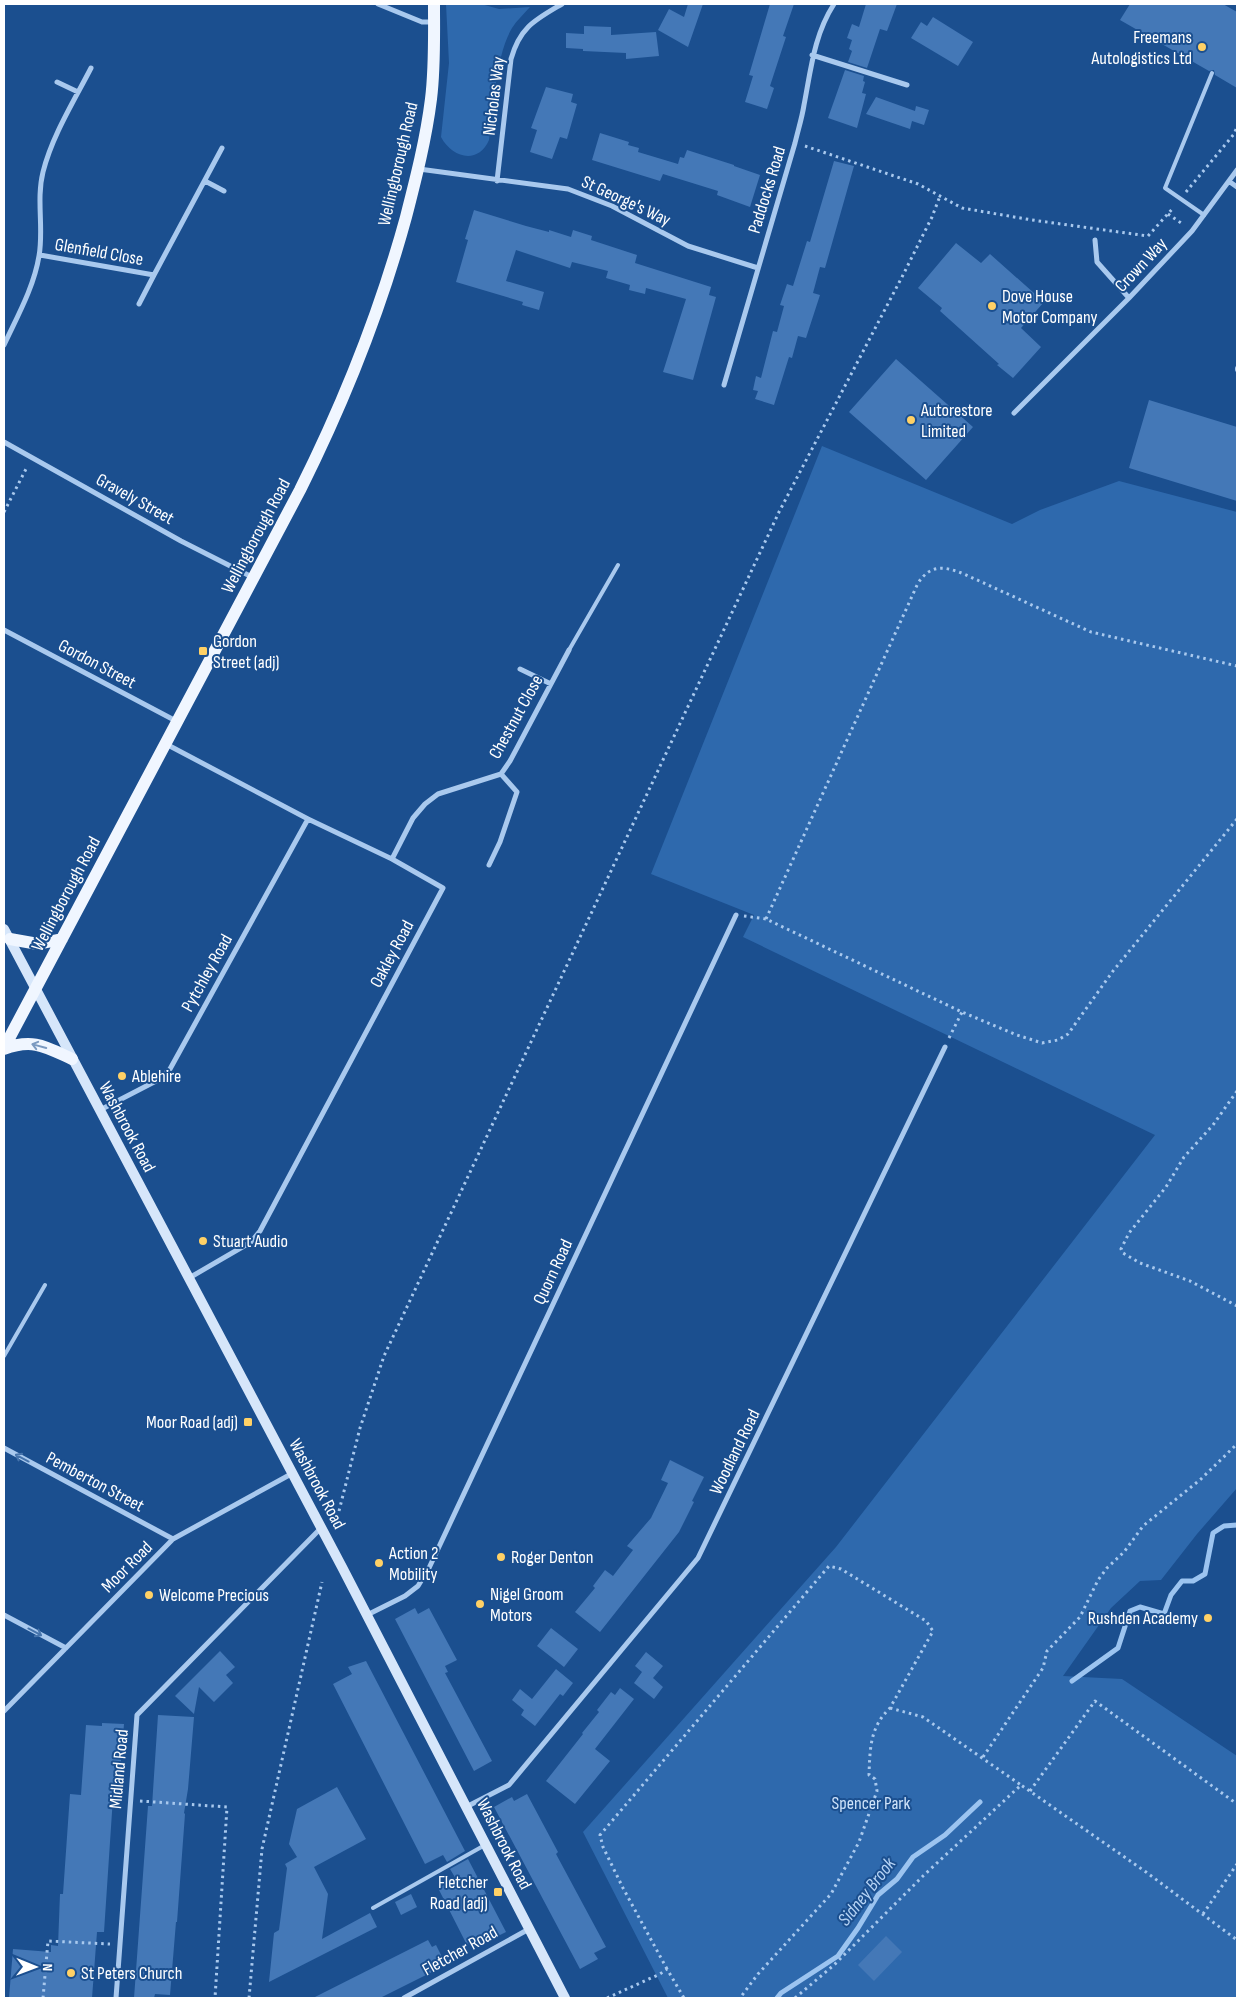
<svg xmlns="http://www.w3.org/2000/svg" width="1241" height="2002" font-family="'Sofia Sans Condensed',sans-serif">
	<rect width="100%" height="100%" fill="#1b4f8f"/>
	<path fill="#2e69ad" d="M446,4H481L499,9L530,7C524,14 517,20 512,28C495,57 494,107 489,140C478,165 452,158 441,137L449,63Z
		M822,446L1012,524L1040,510L1119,481L1237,512V1488L1197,1534L1161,1580L1140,1581L1111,1608L1063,1676L1122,1679L1237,1756V1998H668L583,1832L836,1547L1155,1135L743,937L754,915L651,874Z"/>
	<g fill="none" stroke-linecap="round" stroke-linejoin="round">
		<path stroke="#9cc4f0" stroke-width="5" d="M1072,1681L1118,1648L1130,1611L1140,1607L1164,1614L1171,1595L1182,1581H1193L1205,1574L1213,1533L1224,1526L1237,1525
			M777,1998L781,1993L838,1956L858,1928L878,1895L897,1879L913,1857L945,1835L980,1802"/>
	</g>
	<path fill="#4478b7" d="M688,4H703L688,47L658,30L669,9L684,17Z
		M770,4H794L783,36L786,37L770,86L774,88L767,109L745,102L753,76L749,75Z
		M866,4H897L887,31L880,29L867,68L848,62L852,51L849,49L852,40L847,38L852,24L859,27Z
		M1130,4H1223L1237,12V88L1215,75L1214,70L1209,71L1120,20Z
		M933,17L973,42L958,66L911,38L921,22L927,26Z
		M584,26L611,27V35L656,32L659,56L626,59V53L583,51V49L566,48V33L584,34Z
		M845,70L864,76L863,81L865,82L862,93L866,94L857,128L828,118Z
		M546,87L573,94L571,102L577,104L567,139L560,137L552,159L530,152L537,130L531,128Z
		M876,97L915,111L916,106L929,110L924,125L912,121L910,129L866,114Z
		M600,133L629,142L628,145L639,148L638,152L678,164L680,157L684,158L687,150L734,165V166L760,175L750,207L717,195L718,191L689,182L663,174L660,181L592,160Z
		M834,161L854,166L825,268L820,267L813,293L820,295L806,338L798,336L792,358L789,357L774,405L755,399L758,391L753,390L756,376L761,378L773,331L777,332L784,306L780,305L787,284L793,286L807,241L810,242Z
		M474,210L526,226L549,232V230L571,237L573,230L592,236L591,240L637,255L635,263L711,287L709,295L716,297L693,380L663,372L686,299L646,288L645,294L629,290L630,285L606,278L608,271L572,262L570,268L516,250L506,281L544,292L539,310L522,305L523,302L456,282L468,240L465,239Z
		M956,243L981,263L990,254L1044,302L1021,328L1041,347L1013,378L997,365L999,364L940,311L942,308L918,288Z
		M896,359L973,427L926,480L849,412Z
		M1149,400L1237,427V501L1129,468Z
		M670,1460L704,1477L692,1501L694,1502L679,1532L600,1632L575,1612L595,1588L593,1586L605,1570L613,1576L633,1550L627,1546L651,1518L668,1483L661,1480Z
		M415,1608L418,1614L429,1608L457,1660L445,1666L448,1672L445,1673L492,1761L474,1771L395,1619Z
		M551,1628L578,1649L564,1667L537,1646Z
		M220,1651L235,1667L226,1675L233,1683L214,1702L199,1687L194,1714L175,1696Z
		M646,1652L663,1666L653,1678L663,1687L654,1699L634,1683L642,1672L635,1666Z
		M366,1661L465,1851L447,1862L443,1855L425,1864L333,1684L352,1674L348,1667Z
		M556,1669L573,1683L563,1696L560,1694L535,1726L521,1715L524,1710L512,1700L520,1689L532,1699Z
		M620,1688L634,1699L595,1749L610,1761L575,1804L546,1781L583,1734L582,1733L599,1712L597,1710L611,1692L615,1695Z
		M158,1715L194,1717L188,1789L184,1813L185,1814L177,1922H176L170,1995L155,1994L154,1998H134L148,1806H152Z
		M102,1723L124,1724L118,1797H113L104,1932H97L92,1998H9L13,1949L51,1952V1945L58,1946L60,1894H63L70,1794L81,1795L86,1725L102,1726Z
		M337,1787L366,1839L314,1867L328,1894L322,1939L370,1913L377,1927L269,1982L274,1933L279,1930L287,1868L285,1864L297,1857L289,1844L297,1809Z
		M527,1794L558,1852L556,1854L606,1947L594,1953L598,1959L580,1969L494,1807L512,1797L514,1801Z
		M468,1859L506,1932L488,1941L485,1936L467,1945L438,1888L456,1879L450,1869Z
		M411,1894L417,1907L401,1915L395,1902Z
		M886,1936L902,1952L874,1981L858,1965Z
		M428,1940L432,1947L436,1945L446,1965L380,1998H313Z"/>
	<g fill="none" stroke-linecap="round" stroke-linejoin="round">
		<path stroke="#a9c9ee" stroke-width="3" stroke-dasharray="2.5 4" stroke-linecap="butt" d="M805,146L918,184L962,208L1032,220L1148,236L1174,207
			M1186,192L1234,134L1237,127
			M1168,214L1184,225
			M4,512L27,467
			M744,916L766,919L962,1012L1017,1035L1042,1043L1058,1040L1068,1034L1113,971L1237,819
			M766,919L918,583C931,564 944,566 964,574L1091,632L1237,666
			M949,1038L962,1012
			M1237,1091L1213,1125L1184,1157L1166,1187L1129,1233L1121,1249L1123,1253L1140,1263L1190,1281L1237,1306
			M339,1511L360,1428L384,1356L779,512L903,275L932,217L940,196
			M890,1708L923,1717L1021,1785
			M983,1757L1043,1668L1047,1651L1080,1617L1098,1580L1107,1568L1124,1552L1143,1526L1201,1479L1237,1444
			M1030,1791L1095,1701L1237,1804
			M140,1801L227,1807L215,1998
			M1203,1914L1237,1864
			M667,1969L623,1888L603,1847L600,1835L829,1566L841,1569L926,1621L933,1631L890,1708C870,1727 870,1748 869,1775L875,1779L877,1791L859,1842L831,1894L758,1974L740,1998
			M43,1998L48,1941L110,1944
			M249,1998L262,1849L322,1582
			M607,1998L660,1974L667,1969L684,1998
			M795,1998L834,1965L923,1876L1021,1785L1146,1872L1237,1940"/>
		<path stroke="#a9c9ee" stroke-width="4" d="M1204,215L1165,188L1212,73
			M1237,368V370
			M569,650L618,565
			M4,1356L45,1285
			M373,1908L485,1845"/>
		<path stroke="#a9c9ee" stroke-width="5" d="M378,4L422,22H433
			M812,55L907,85
			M57,82L78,92
			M419,169L568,189L612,206L688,246L758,268
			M205,181L224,191
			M497,181L511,59C520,27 535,20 562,4
			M1230,182L1237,187
			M1095,240L1097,262L1129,298
			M40,255L154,275L222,148
			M139,304L154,275
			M4,345C17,317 34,287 39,256C44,229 36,200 43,172C52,136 74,101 91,68
			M724,385L795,143C798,130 802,118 804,105C811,69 814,35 834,4
			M1014,413L1129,298L1192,231L1237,170
			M4,442L181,541L254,578
			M4,630L176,721
			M520,669L551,684
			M166,744L308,819L392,859L443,888L260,1231L251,1242L189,1278
			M392,859L413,818L425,804L438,794L501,774L510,761L569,650
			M489,865L500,842L517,792L501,774
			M100,1110L158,1080L170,1069L308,819
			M4,1448L173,1539
			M4,1615L66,1648
			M367,1615L405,1596L418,1586L429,1568L736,915
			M4,1711L173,1539L293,1473
			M466,1807L509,1785L698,1558L945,1047
			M116,1998L137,1715L321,1528
			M404,1998L529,1929"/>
		<path stroke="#d6e6fa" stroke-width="10" d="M4,929L342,1567L565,1998"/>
		<path stroke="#f0f6ff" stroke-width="12" d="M10,939L38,944L62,939
			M4,1048L300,490C344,402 380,312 406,217C416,178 426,139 431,99C435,67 434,35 434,4
			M4,1049C33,1038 46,1047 72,1059"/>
	</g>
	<defs><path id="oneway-shaft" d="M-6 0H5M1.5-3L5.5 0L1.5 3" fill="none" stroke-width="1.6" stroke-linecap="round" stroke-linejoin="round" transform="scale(1.25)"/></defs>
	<use stroke="#7b9ac1" href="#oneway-shaft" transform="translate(39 1046) rotate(-165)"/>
	<g stroke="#4674ac">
		<use href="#oneway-shaft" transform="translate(22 1458) rotate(-152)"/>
		<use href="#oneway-shaft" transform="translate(35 1632) rotate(28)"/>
	</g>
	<g fill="#ffd166" stroke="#1b4f8f" stroke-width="2">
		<circle cx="1202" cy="47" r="5"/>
		<circle cx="992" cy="306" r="5"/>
		<circle cx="911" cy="420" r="5"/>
		<rect x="198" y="646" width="10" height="10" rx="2.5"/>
		<circle cx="122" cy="1076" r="5"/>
		<circle cx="203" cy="1241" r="5"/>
		<rect x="243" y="1417" width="10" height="10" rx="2.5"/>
		<circle cx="501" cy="1557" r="5"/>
		<circle cx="379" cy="1563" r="5"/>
		<circle cx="149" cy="1595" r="5"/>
		<circle cx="480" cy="1604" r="5"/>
		<circle cx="1208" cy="1618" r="5"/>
		<rect x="493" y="1887" width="10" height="10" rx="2.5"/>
		<circle cx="71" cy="1973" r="5"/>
	</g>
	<g text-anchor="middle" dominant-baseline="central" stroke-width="4" stroke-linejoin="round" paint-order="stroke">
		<g font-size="18" fill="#fff" stroke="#1b4f8f" text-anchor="start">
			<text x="1192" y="37" text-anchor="end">Freemans<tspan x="1192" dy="21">Autologistics Ltd</tspan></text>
			<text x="1002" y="296">Dove House<tspan x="1002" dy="21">Motor Company</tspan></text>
			<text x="921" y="410">Autorestore<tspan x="921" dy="21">Limited</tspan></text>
			<text x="213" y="641">Gordon<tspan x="213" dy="21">Street (adj)</tspan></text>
			<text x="132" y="1076">Ablehire</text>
			<text x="213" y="1241">Stuart Audio</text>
			<text x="238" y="1422" text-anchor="end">Moor Road (adj)</text>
			<text x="389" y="1553">Action 2<tspan x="389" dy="21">Mobility</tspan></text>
			<text x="511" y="1557">Roger Denton</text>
			<text x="490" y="1594">Nigel Groom<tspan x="490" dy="21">Motors</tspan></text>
			<text x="159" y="1595">Welcome Precious</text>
			<text x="1198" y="1618" text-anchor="end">Rushden Academy</text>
			<text x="488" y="1882" text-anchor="end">Fletcher<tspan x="488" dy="21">Road (adj)</tspan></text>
			<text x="81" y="1973">St Peters Church</text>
		</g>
		<g font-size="18" fill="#fff" stroke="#1b4f8f">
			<text transform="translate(494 96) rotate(-83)">Nicholas Way</text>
			<text transform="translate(398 164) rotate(-77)">Wellingborough Road</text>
			<text transform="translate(767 190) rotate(-73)">Paddocks Road</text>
			<text transform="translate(626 201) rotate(25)">St George's Way</text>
			<text transform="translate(99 252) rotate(10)">Glenfield Close</text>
			<text transform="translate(1141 265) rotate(-47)">Crown Way</text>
			<text transform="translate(135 499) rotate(29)">Gravely Street</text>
			<text transform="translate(256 536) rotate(-62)">Wellingborough Road</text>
			<text transform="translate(97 664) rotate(28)">Gordon Street</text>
			<text transform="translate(516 717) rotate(-61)">Chestnut Close</text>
			<text transform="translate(66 894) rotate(-62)">Wellingborough Road</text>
			<text transform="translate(392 954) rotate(-62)">Oakley Road</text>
			<text transform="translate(207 973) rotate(-61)">Pytchley Road</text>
			<text transform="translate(127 1127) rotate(62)">Washbrook Road</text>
			<text transform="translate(553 1272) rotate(-65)">Quorn Road</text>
			<text transform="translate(735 1452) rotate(-64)">Woodland Road</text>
			<text transform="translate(95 1482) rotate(28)">Pemberton Street</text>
			<text transform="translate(317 1484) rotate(62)">Washbrook Road</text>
			<text transform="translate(127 1567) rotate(-45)">Moor Road</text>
			<text transform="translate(119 1769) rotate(-85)">Midland Road</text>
			<text transform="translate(504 1844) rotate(63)">Washbrook Road</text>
			<text transform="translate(460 1951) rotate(-29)">Fletcher Road</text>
		</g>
		<g font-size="18" fill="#cfe3fa" stroke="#1b4f8f">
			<text x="871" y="1803">Spencer Park</text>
		</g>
		<g font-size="19" font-style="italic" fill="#b5d3f5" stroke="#1b4f8f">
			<text transform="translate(867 1892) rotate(-52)">Sidney Brook</text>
		</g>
	</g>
	<rect width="1241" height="2002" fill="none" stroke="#ffffff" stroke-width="10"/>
	<g transform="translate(35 1967) rotate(91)" stroke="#1b4f8f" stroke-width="4" paint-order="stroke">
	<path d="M0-4L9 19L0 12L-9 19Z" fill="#ffffff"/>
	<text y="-8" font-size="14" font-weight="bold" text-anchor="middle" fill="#ffffff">N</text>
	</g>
</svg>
